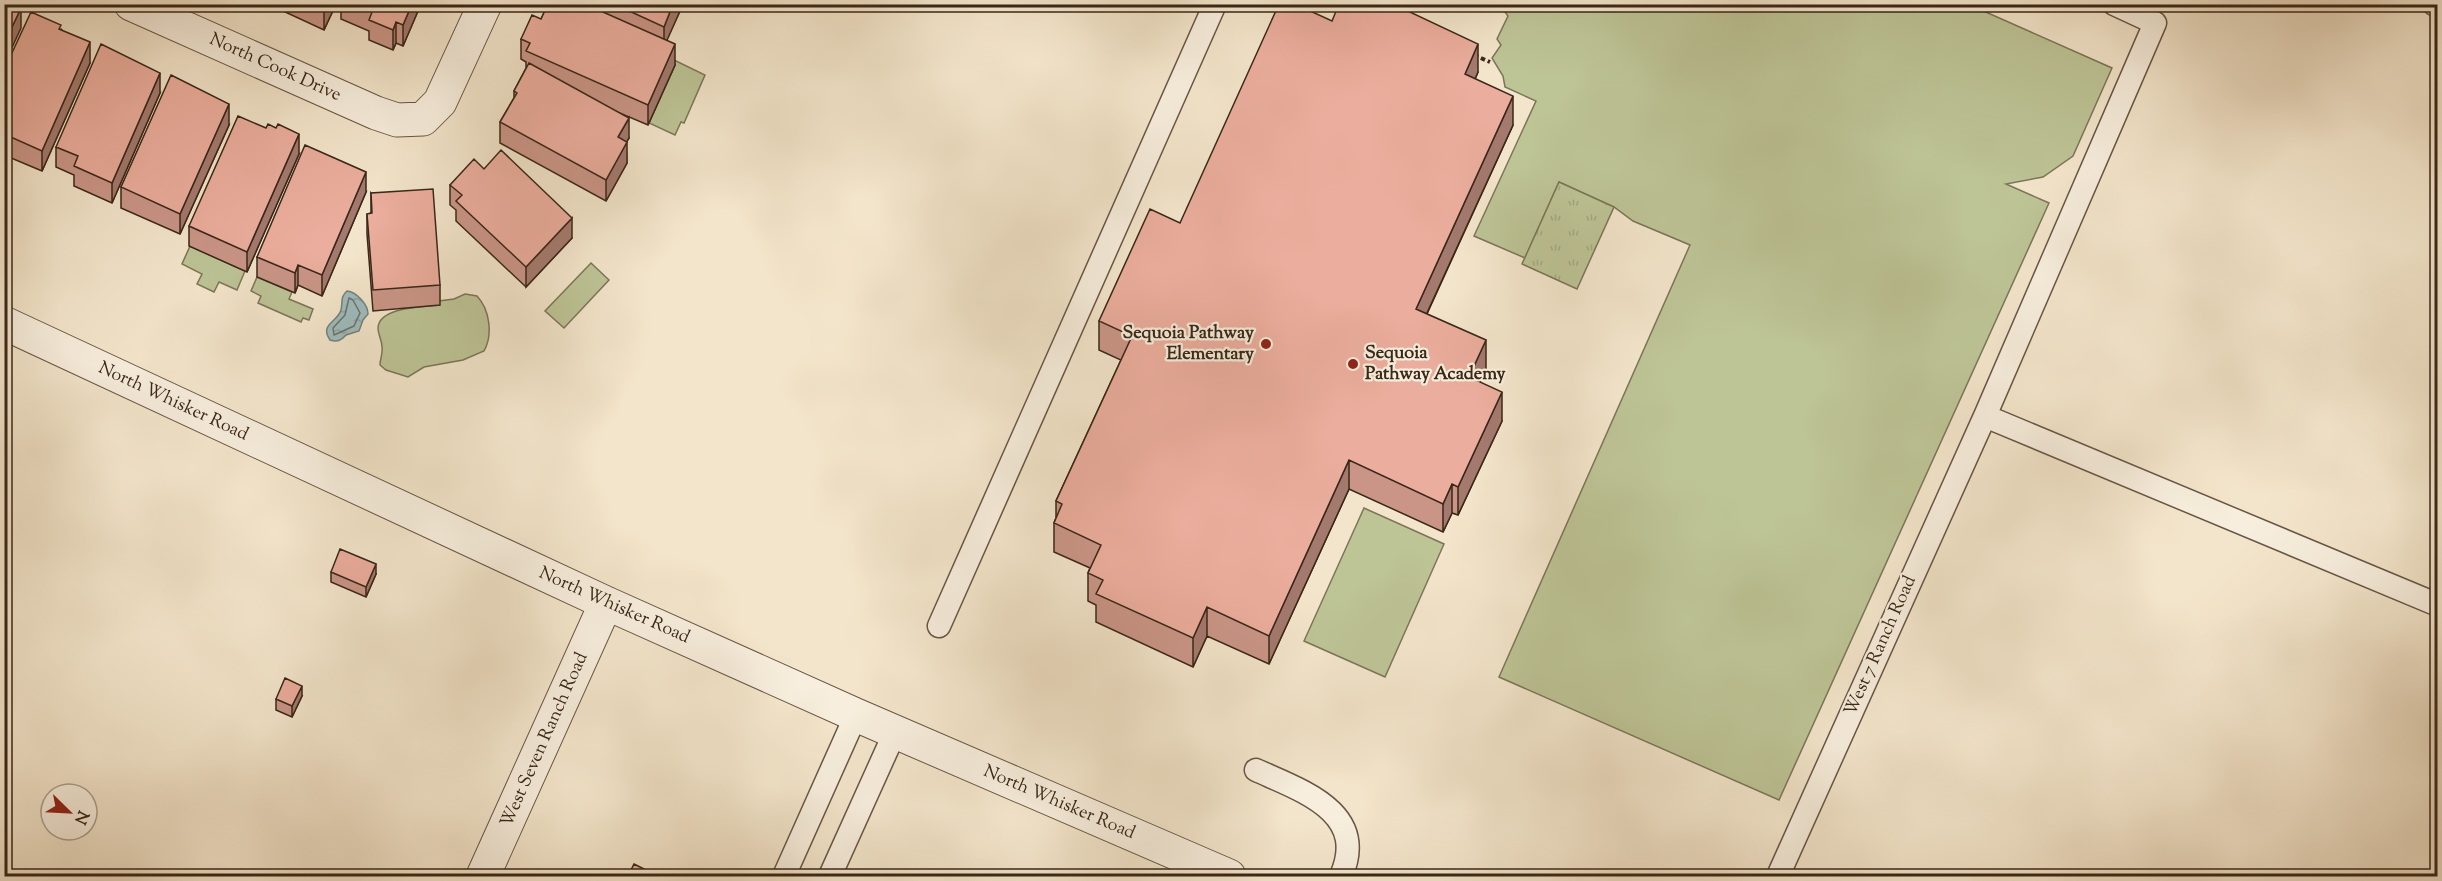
<svg xmlns="http://www.w3.org/2000/svg" width="2442" height="881" font-family="'Sorts Mill Goudy',serif">
	<defs>
		<pattern id="park-tufts" width="24" height="20" patternUnits="userSpaceOnUse" patternTransform="scale(1.5)"><rect width="24" height="20" fill="#bdc496"/><path d="M3 7l-1-3M5 7V3M7 7l1-3M15 17l-1-3M17 17v-4M19 17l1-3" fill="none" stroke="#a3a881"/></pattern>
		<pattern id="water-ripples" width="26" height="14" patternUnits="userSpaceOnUse" patternTransform="scale(1.5)"><rect width="26" height="14" fill="#9ebdbf"/><path d="M2 4q2-2 4 0t4 0M15 11q2-2 4 0t4 0" fill="none" stroke="#89a2a3"/></pattern>
	</defs>
	<rect width="100%" height="100%" fill="#f3e5cb"/>
	<filter id="stains"><feTurbulence type="fractalNoise" baseFrequency=".00333" numOctaves="4"/><feColorMatrix values="0 0 0 0 .2 0 0 0 0 .09 0 0 0 0 .02 0 0 0 .5 -.17"/></filter>
	<radialGradient id="worn" r=".72"><stop offset=".6" stop-color="#630" stop-opacity="0"/><stop offset="1" stop-color="#630" stop-opacity=".3"/></radialGradient>
	<path fill="#bdc496" stroke="#7b7657" stroke-width="1.5" d="M1508,5H1970L2112,68L2073,156L2043,177L2006,184L2049,203L1779,800L1499,677L1690,245L1633,221L1614,207L1559,182L1525,258L1474,236L1536,101L1505,87L1503,76L1492,58L1501,45L1497,39L1508,16L1505,12Z
		M674,60L705,75L684,123L681,122L675,135L649,123L675,65Z
		M190,246L245,271L237,290L219,282L214,292L197,284L202,274L182,264Z
		M591,263L609,280L564,328L545,311Z
		M257,277L292,292L289,299L313,309L309,320L303,318L301,322L258,303L261,296L251,291Z
		M465,294L477,296C490,310 493,335 484,351L463,360L424,367L408,377L386,370L380,365C380,359 383,353 382,347C382,340 378,335 378,328C379,307 423,307 439,305V301L454,299Z
		M1364,508L1444,544L1385,677L1304,641Z"/>
	<path fill="url(#park-tufts)" stroke="#7b7657" stroke-width="1.5" d="M1559,182L1614,207L1577,289L1522,264Z"/>
	<path fill="url(#water-ripples)" stroke="#76817c" stroke-width="1.5" d="M347,291C357,292 368,305 368,314L363,320L359,331L346,335C341,341 337,342 330,340C319,324 338,322 341,310C343,301 340,297 347,291Z"/>
	<g fill="none" stroke-linecap="round" stroke-linejoin="round">
		<path stroke="#6c726c" stroke-width="1.5" d="M349,298L353,300L360,313L354,326L334,335L333,328L345,315Z"/>
		<g stroke="#685645" stroke-width="25">
			<path id="lane" d="M2114,4L2155,23L1985,416L2438,605
				M2434,4L2438,6
				M939,626L1215,4
				M1256,770C1302,791 1369,812 1341,876
				M784,876L856,715
				M830,876L895,732
				M1778,876L1985,416"/>
		</g>
		<g stroke="#685645" stroke-width="35">
			<path id="street" d="M131,4L376,113L397,120L423,119L440,102L485,4
				M4,323L606,603L856,715L1229,876
				M483,876L606,603"/>
		</g>
		<path stroke="#392718" stroke-width="4" stroke-dasharray="4.5 3" stroke-linecap="butt" d="M1474,55L1490,62"/>
		<use href="#lane" stroke="#f7eedd" stroke-width="22"/>
		<use href="#street" stroke="#f7eedd" stroke-width="33"/>
	</g>
	<path fill="#ca9587" stroke="#392718" stroke-width="1.5" d="M268,4H336L324,30Z
		M341,4H421L403,46L396,43L393,50L369,40V31L341,19Z
		M548,4H680V11L666,41L675,65L648,125L620,113L629,138L626,142L627,163L606,201L500,143V122L514,98V91L526,68V62L521,59V39L541,19Z
		M1332,21L1478,72L1475,79L1513,125L1427,314L1486,369L1480,382L1502,421L1458,515L1452,513L1443,532L1349,489L1269,664L1207,636L1193,667L1096,622V605L1088,601V573L1090,568L1054,552V523L1056,518V501L1121,360L1099,350V321L1180,223Z
		M61,29L90,63L42,171L4,155V70Z
		M160,93L112,203L74,186V175L56,167V147Z
		M229,125L180,234L121,208V187Z
		M299,154L247,272L189,246V226Z
		M484,169L572,238L526,287L456,221V210L450,205V185Z
		M366,192L322,296L298,285L295,293L257,277V257Z
		M371,193L440,285V305L373,311L367,234V214L371,213Z
		M331,572L376,574L366,597L331,582Z
		M302,696L292,717L276,710V699Z"/>
	<path fill="#a4796e" stroke="#392718" stroke-width="1.5" d="M326,4H336L324,30V10Z
		M412,4H421L403,46V25Z
		M673,4H680V11L664,47V27Z
		M21,8V28L4,65V44Z
		M396,22V43L393,50V30Z
		M90,42V63L42,171V151Z
		M675,44V65L648,125V105Z
		M1478,44V72L1465,103V74Z
		M160,73V93L112,203V183Z
		M1513,96V125L1416,337V309Z
		M229,104V125L180,234V214Z
		M629,118V138L618,157V137Z
		M299,134V154L247,272V252Z
		M627,142V163L606,201V180Z
		M366,172V192L322,296V275Z
		M572,218V238L526,287V267Z
		M298,265V285L295,293V273Z
		M1486,340V369L1469,406V377Z
		M1502,392V421L1458,515V487Z
		M1349,460V489L1269,664V636Z
		M1452,484V513L1443,532V504Z
		M376,564V574L366,597V587Z
		M1207,607V636L1193,667V638Z
		M302,686V696L292,717V706Z"/>
	<path fill="#ebad9d" stroke="#392718" stroke-width="1.5" d="M4,4H14L21,8L4,44Z
		M313,4H326L324,10Z
		M354,4H412L403,25L396,22L393,30L369,20L372,12Z
		M548,4H585L675,44L648,105L526,51L530,43L521,39L532,15L541,19Z
		M614,4H673L664,27Z
		M1279,4H1295L1332,21L1339,4H1393L1478,44L1465,74L1513,96L1416,309L1486,340L1469,377L1502,392L1458,487L1452,484L1443,504L1349,460L1269,636L1207,607L1193,638L1096,594L1103,580L1088,573L1101,545L1054,523L1062,504L1056,501L1132,336L1099,321L1150,209L1180,223Z
		M31,12L61,25L59,29L90,42L42,151L4,134V70Z
		M101,44L160,73L112,183L74,166L78,156L56,147Z
		M529,63L629,118L618,137L627,142L606,180L500,122L517,93L514,91Z
		M171,75L229,104L180,214L121,187Z
		M238,116L266,128L268,124L276,128L278,124L299,134L247,252L189,226Z
		M305,145L366,172L322,275L298,265L295,273L257,257Z
		M501,150L572,218L526,267L456,201L462,195L450,185L474,159L484,169Z
		M433,189L440,285L373,290L367,214L372,213L371,193Z
		M340,549L376,564L366,587L331,572Z
		M285,678L302,686L292,706L276,699Z
		M634,864L658,876H628Z"/>
	<g fill="#8f2418" stroke="#f7eedd" stroke-width="2">
		<circle cx="1266" cy="344" r="6"/>
		<circle cx="1353" cy="364" r="6"/>
	</g>
	<g text-anchor="middle" dominant-baseline="central" stroke-width="4.5" stroke-linejoin="round" paint-order="stroke">
		<g font-size="18" fill="#392718" stroke="#f7eedd">
			<text transform="translate(275 68) rotate(24)">North Cook Drive</text>
			<text transform="translate(173 402) rotate(25)">North Whisker Road</text>
			<text transform="translate(614 606) rotate(24)">North Whisker Road</text>
			<text transform="translate(1881 646) rotate(-66)">West 7 Ranch Road</text>
			<text transform="translate(545 740) rotate(-66)">West Seven Ranch Road</text>
			<text transform="translate(1059 803) rotate(23)">North Whisker Road</text>
		</g>
		<g font-size="18" font-weight="bold" fill="#392718" stroke="#f7eedd" text-anchor="end">
			<text x="1254" y="334">Sequoia Pathway<tspan x="1254" dy="21">Elementary</tspan></text>
			<text x="1365" y="354" text-anchor="start">Sequoia<tspan x="1365" dy="21">Pathway Academy</tspan></text>
		</g>
	</g>
	<rect width="2442" height="881" fill="none" stroke="#f3e5cb" stroke-width="24"/>
	<rect x="6" y="6" width="2430" height="869" fill="none" stroke="#392718" stroke-width="3"/>
	<rect x="12" y="12" width="2418" height="857" fill="none" stroke="#392718" stroke-width="1.5"/>
	<g transform="translate(69 812) rotate(114)"><circle r="28" fill="#f7eedd" stroke="#ab9e8e" stroke-width="1.5"/>
	<path d="M0-4.5L10 22L0 15L-10 22Z" fill="#8f2418"/>
	<text y="-9" font-size="16" font-weight="bold" text-anchor="middle" fill="#392718">N</text>
	</g>
	<rect width="100%" height="100%" filter="url(#stains)"/>
	<rect width="100%" height="100%" fill="url(#worn)"/>
</svg>
